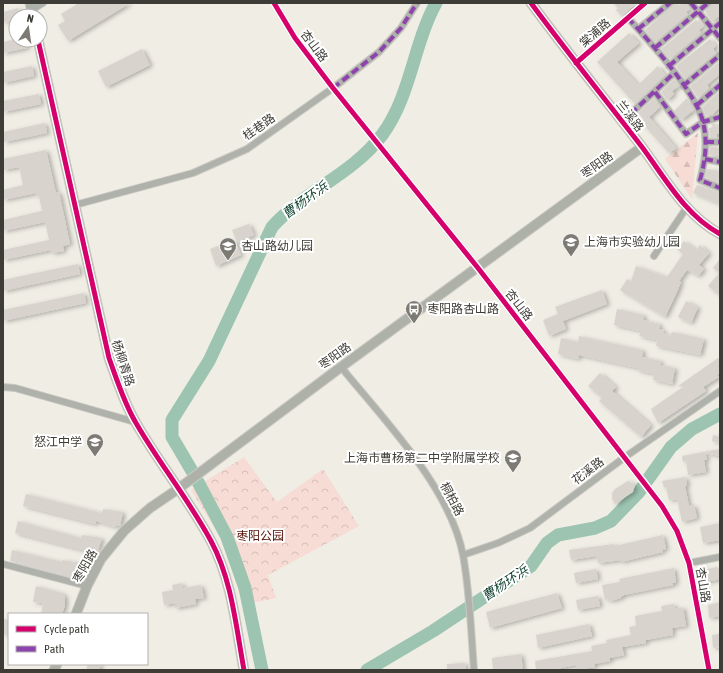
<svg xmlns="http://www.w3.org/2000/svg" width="723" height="673" font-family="'Asap Condensed','Noto Sans SC',sans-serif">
	<defs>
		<pattern id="forest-firs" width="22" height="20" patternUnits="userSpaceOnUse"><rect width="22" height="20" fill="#f6dcd4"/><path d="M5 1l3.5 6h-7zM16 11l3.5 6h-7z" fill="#d4beb7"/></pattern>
		<pattern id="park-crowns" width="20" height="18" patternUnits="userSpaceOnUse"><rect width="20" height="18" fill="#f6dcd4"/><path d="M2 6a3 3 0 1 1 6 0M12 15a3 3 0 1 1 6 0" fill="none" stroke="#d4beb7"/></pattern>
		<filter id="shadow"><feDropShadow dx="3" dy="1.5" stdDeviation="2" flood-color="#0004"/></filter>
	</defs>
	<rect width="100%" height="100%" fill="#efede4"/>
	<path fill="url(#forest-firs)" d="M698,133L692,199L665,159Z"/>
	<path fill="url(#park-crowns)" d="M244,457L277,502L323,469L359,526L268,575L276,598L243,605L232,569L219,535L191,490Z"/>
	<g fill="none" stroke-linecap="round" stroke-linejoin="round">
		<path stroke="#9cc4b0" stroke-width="13" d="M192,471L172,437V420L209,361L272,227C304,191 352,175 382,135C411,96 413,45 436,3
			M198,482L227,537L245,588L262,670
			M367,670L433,631L531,566L547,543L558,535L595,528L611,521L639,492L671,447L692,429L720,414"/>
	</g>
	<path fill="#d8d4cd" filter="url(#shadow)" d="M79,3H130L68,41L58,25L65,21L61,14Z
		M613,3H636L622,16L616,10L618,8Z
		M675,3L679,5L687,3L690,9L686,12L688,14L655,42L645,30Z
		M712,3H720V15L712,22L705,11Z
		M18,8L20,16H16V20L3,22V12Z
		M696,20L698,22L700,20L704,26L699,30L701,33L670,59L661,49Z
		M629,33L639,43L617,62L638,85L658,66L665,75L635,104L597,62Z
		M16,39L26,40L27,48L3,53V42Z
		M710,39L716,46L713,49L716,53L685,79L676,66Z
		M142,49L150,65L106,87L98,71Z
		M720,61V74L707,85L709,88L698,98L690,86Z
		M32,66L34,76L3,83V72Z
		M674,79L679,86L672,91L674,94L667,100L661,92Z
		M720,91V107L713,114L706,116L702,107Z
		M39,94L41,104L3,112V101Z
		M654,98L660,107L649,117L676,148L669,153L641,122L644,119L638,113Z
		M687,98L694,110L681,120L674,111Z
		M45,123L47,133L4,142L3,132Z
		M715,123L716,127L720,126V133L717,134V138H710L709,128L713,127L711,124Z
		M710,146L720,148V156L709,155Z
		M46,150L56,193L59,192L70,244L63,246L64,251L52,253L51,250L3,260V250L49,240L45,222L3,231V220L42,211L39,196L37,197L36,193L3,200V190L23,185L19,167L3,170V159Z
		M707,169L720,171V183L705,177Z
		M697,185L718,192L717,194L720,195V204L693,193Z
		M249,224L254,235L237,242L232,230Z
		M234,240L241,255L216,266L210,249Z
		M684,241L696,250L700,245L709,253L699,265L704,269L698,276L687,270L679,281L681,282L677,292L665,317L620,290L627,279L631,281L636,266L667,277L683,254L677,249Z
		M720,259V296L708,286L719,273L713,268Z
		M78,264L80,274L3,291V280Z
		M602,290L607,304L563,321L566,329L549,336L543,320L558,314L555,307Z
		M84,293L86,303L3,321V310Z
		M686,301L698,307L691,323L678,317Z
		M617,309L644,315L643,320L660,324L659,329L664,330L663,333L670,336L672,332L704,339L700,355L656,346L657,340L639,336L641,331L614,325Z
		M579,336L643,350L642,357L661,361L660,365L675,368L672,384L653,380L654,374L637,370V368L579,355L578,359L558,354L561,338L578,342Z
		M718,358L720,361V373L717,375L719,377L703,387L706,391L658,423L651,409L683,387L678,386Z
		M600,373L616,387L612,391L651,425L641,437L599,401L602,398L588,386Z
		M713,435L720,437V443L712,441Z
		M720,449V456L705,453L707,460H704L706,472L688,475L686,461L683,462L682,456Z
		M686,477L687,485L685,486L689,506L694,505L697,518L682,522L677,499L669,500L666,487H664L662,481Z
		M628,481L635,485L633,492L615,504L612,499V493L615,489Z
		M26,494L102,513L103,509L123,512L120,526L116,525L115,527L96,521L95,524L23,506Z
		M18,521L81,538L82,535L102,538L98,551L94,550V553L15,533Z
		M720,523V540L703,543L700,527Z
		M663,535L666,549L662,550L663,552L621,562V560L598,563L596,556L571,560L569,550L614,544L615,546Z
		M12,550L62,562V560L82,563L79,576L75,575L74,578L10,561Z
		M717,567L718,571L720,570V579L702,583L700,574L702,573V570Z
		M674,568L676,583H673V585L624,595L621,597V598L610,601L609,599L605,600L602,585L620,582L619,579Z
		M596,569L598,579L576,583L574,573Z
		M182,583L183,588L201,585L204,598L195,599L196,604L175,608V603L164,605L162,592L173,590L172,585Z
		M36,586L62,593L65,596V605L62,614H41L43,603L33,602Z
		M557,593L562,608L490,628L486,612Z
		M598,596L600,606L578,610L576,600Z
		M720,602V616L709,618L708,605Z
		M674,604L675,609L683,607L686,626L672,628L673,635L646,640V643L622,647L624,655L610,658V661L594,664L595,667L576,670V665L551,670H536L535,661L592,651L591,646L607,643L606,640L631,635L629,627L636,626L635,616L662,611L661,606Z
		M3,619L9,620V635L3,634Z
		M589,624L592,636L538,648L536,635Z
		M720,634V647L713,648L712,635Z
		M521,654L523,670H493L492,658Z
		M465,663L466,670H447V664Z
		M88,664H101L99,670H86Z"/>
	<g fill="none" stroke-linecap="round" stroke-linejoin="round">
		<g stroke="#cbc9c2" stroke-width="8">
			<path id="street" d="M274,3L295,38L333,88L478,268L662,506L677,531L689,563L709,670
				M691,3L720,38
				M32,10L43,3
				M628,18C650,42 696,92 703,122C708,142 705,162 700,180L720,188
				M638,29L670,3
				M655,48L708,3
				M576,63L645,3
				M669,66L720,23
				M683,86L720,55
				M655,92L686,134L703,122L720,117
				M697,105L720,85
				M622,122L674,73
				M706,142H720
				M705,159L720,162
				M75,205L193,173L247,149L333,88L379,52L401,28L417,3
				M654,256L687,207
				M341,367C384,420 450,487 463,555C470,593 471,632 474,670
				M3,387L15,388L135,422
				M463,555L498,543L530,528L625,457L720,391
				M689,563L720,557
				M3,564L87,586"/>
		</g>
		<g stroke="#cbc9c2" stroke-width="11">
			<path id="secondary" d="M30,3L33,16
				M531,3C567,52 605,99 642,147C665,178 685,215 720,234
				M38,40L109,358C117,380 124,403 136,423C159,463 189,500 211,541C232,580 236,627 244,670
				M76,614L87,586L101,559L124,531L150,508L178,489L341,367L642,147
				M54,670L57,664"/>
		</g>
		<use href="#street" stroke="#afb2ab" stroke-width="6"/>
		<use href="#secondary" stroke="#aeb1a8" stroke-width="9"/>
		<path stroke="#8e44ad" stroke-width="4" stroke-dasharray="8 4" stroke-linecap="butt" d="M691,3L720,38
			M628,18C650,42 696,92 703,122C708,142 705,162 700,180L720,188
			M638,29L670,3
			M655,48L708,3
			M669,66L720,23
			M683,86L720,55
			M333,88L379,52L401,28L417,3
			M655,92L686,134L703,122L720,117
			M697,105L720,85
			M622,122L674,73
			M706,142H720
			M705,159L720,162"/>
		<g stroke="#fff" stroke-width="8">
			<path id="cycleway" d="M274,3L295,38L333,88L478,268L662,506L677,531L689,563L709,670
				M531,3C567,52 605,99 642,147C665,178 685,215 720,234
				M38,40L109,358C117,380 124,403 136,423C159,463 189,500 211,541C232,580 236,627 244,670
				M576,63L645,3"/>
		</g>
		<use href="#cycleway" stroke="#d6006c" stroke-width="5"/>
	</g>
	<defs>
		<g id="school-pin" transform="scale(0.9)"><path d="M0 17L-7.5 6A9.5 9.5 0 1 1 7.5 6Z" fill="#7c7a73" stroke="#fff"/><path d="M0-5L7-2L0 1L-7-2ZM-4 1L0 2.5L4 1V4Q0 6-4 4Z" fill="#fff"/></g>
		<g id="bus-pin" transform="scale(0.9)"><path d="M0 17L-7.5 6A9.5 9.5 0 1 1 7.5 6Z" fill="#7c7a73" stroke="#fff"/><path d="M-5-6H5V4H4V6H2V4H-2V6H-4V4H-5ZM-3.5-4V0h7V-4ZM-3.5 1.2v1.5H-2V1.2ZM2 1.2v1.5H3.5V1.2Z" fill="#fff"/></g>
	</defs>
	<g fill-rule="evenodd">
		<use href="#school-pin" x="571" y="242"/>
		<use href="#school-pin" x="228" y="246"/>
		<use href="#bus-pin" x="414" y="309"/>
		<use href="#school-pin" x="95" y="442"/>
		<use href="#school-pin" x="513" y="458"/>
	</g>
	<g text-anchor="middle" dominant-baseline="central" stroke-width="4" stroke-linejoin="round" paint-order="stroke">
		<g font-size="12" fill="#3e3c36" stroke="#fff">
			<text transform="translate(595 33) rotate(-41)">棠浦路</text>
			<text transform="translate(314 46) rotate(53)">杏山路</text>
			<text transform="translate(630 116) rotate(52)">兰溪路</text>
			<text transform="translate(259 127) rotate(-35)">桂巷路</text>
			<text transform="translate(597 165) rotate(-36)">枣阳路</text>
			<text transform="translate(519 305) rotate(52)">杏山路</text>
			<text transform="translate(335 356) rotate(-36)">枣阳路</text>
			<text transform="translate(123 363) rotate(72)">杨柳青路</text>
			<text transform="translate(588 471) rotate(-37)">花溪路</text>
			<text transform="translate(452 499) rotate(62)">桐柏路</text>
			<text transform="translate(85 566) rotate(-61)">枣阳路</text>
			<text transform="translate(703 585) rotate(80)">杏山路</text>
		</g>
		<g font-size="12" fill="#3e3c36" stroke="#fff" text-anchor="start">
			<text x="584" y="242">上海市实验幼儿园</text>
			<text x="241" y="246">杏山路幼儿园</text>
			<text x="427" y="309">枣阳路杏山路</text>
			<text x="82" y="442" text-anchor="end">怒江中学</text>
			<text x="500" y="458" text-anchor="end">上海市曹杨第二中学附属学校</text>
		</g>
		<g font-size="12" fill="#561209" stroke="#fff">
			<text x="260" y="536">枣阳公园</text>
		</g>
		<g font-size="13" font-style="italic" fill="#164634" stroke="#fff">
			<text transform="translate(305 200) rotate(-36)">曹杨环浜</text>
			<text transform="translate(505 583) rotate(-34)">曹杨环浜</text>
		</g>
	</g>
	<rect width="723" height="673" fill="none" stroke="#3e3c36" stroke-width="8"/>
	<rect x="8" y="613" width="140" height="52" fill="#ffffff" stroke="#b2b1af"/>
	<rect x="16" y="626" width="20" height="6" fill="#d6006c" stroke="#b2b1af"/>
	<text x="44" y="633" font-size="12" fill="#3e3c36">Cycle path</text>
	<rect x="16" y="646" width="20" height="6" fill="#8e44ad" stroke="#b2b1af"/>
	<text x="44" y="653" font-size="12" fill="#3e3c36">Path</text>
	<g transform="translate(28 28) rotate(13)"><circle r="19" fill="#ffffff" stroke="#b2b1af"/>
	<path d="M0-3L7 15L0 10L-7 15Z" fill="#7c7a73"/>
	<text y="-6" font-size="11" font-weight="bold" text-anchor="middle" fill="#3e3c36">N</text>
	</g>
</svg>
